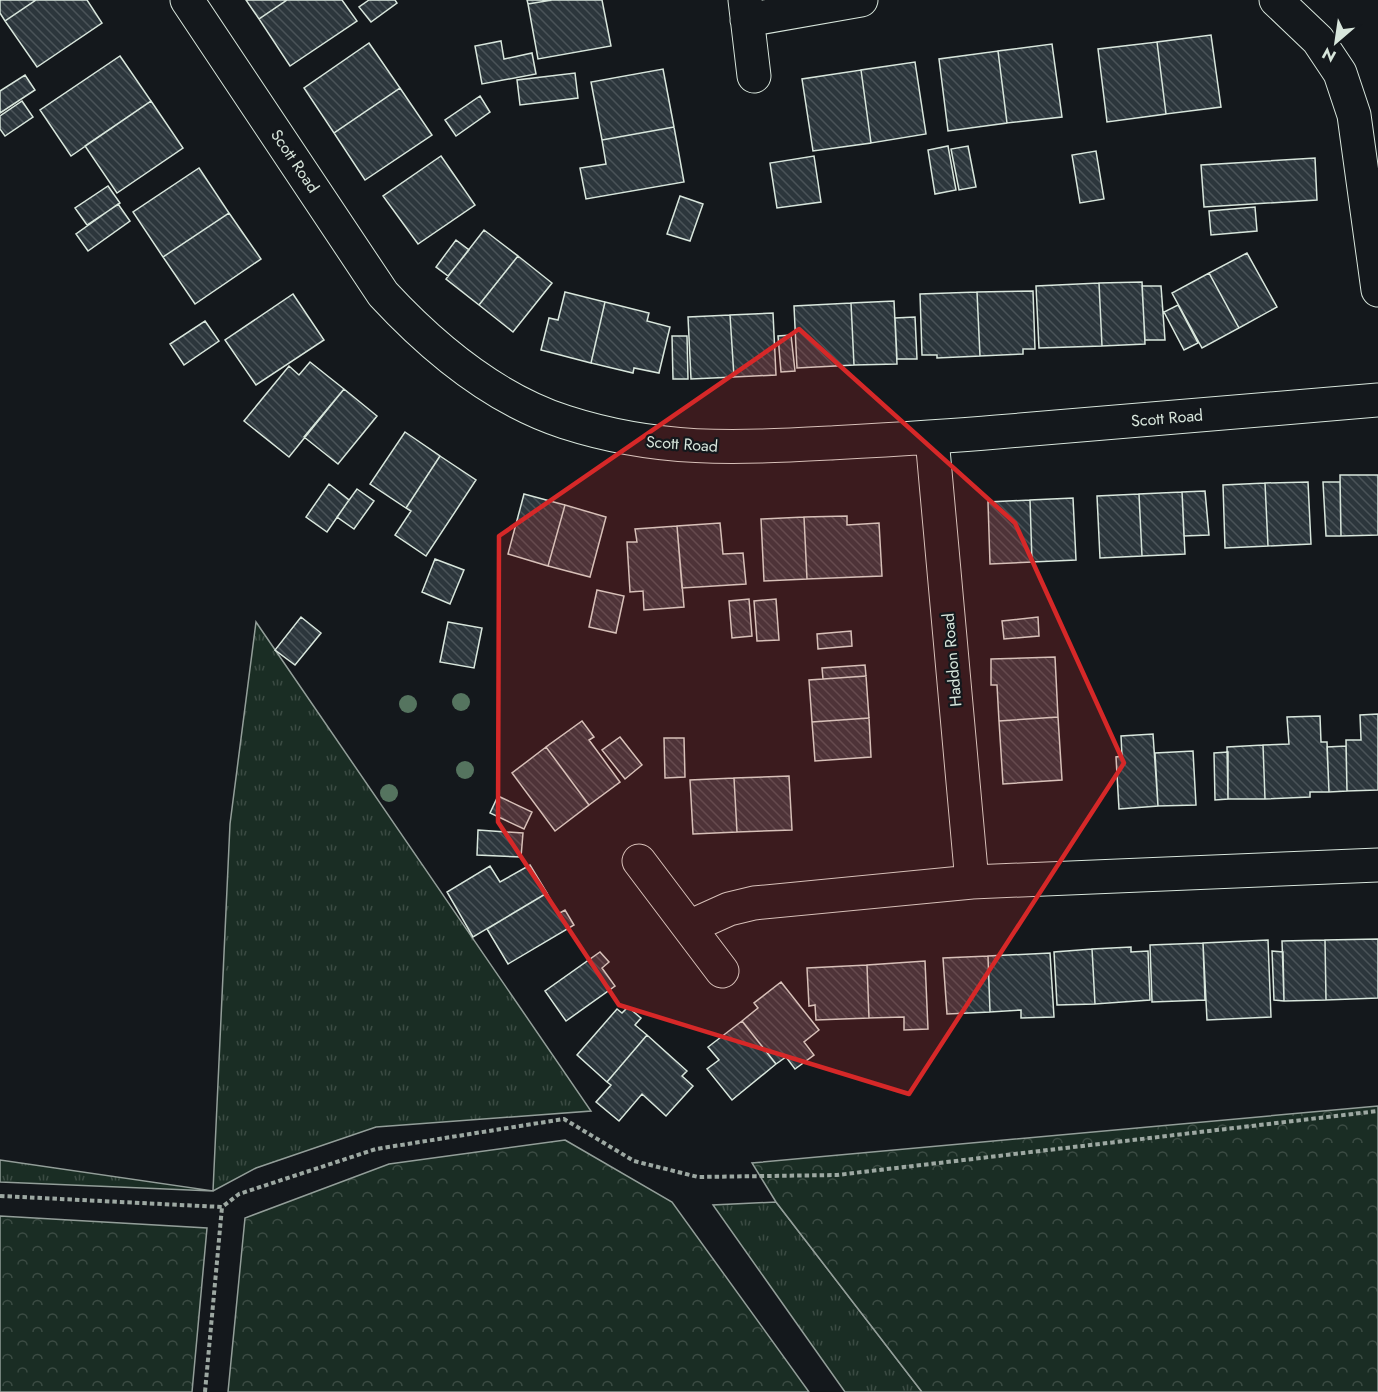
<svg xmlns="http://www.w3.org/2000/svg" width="1378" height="1392" font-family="Jost,sans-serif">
	<defs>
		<pattern id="grass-tufts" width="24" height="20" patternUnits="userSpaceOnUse" patternTransform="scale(1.5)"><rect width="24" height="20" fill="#1a2d24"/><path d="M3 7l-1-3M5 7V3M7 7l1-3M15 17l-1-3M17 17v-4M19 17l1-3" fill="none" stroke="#3b4b43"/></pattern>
		<pattern id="forest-crowns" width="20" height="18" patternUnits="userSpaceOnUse" patternTransform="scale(1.5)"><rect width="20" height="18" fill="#1a2d24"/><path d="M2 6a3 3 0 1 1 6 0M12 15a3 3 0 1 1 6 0" fill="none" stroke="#3b4b43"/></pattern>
		<pattern id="building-back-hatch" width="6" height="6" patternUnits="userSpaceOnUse" patternTransform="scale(1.5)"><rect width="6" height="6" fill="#2c363c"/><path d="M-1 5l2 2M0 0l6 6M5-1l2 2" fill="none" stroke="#4a5358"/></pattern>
	</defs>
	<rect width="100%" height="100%" fill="#14181c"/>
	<path fill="url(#grass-tufts)" stroke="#939e99" stroke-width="1.5" d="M256,622L591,1111L376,1127L256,1168L213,1191L0,1182V1160L213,1191L230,824Z
		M776,1202L922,1392H845L713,1205Z"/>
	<path fill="url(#forest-crowns)" stroke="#939e99" stroke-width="1.5" d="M1378,1106V1392H922L776,1202L752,1163Z
		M565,1140L672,1202L809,1392H228L245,1218L389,1164Z
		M0,1216L207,1228L192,1392H0Z"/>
	<path fill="url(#building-back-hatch)" stroke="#d8e6dc" stroke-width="1.5" d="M0,0H36L5,21L0,13Z
		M36,0H87L102,23L37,67L5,21Z
		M246,0H287L259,19Z
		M287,0H342L357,21L290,66L259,19Z
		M369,0H395L397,3L371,22L359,7Z
		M527,0H552L528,4Z
		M552,0H602L611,46L538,59L528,4Z
		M1211,35L1221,107L1166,114L1157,42Z
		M501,41L504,59L532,53L536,74L482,84L475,46Z
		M1157,42L1166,114L1107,122L1098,49Z
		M369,43L400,88L334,133L304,88Z
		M1052,44L1062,117L1007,123L998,51Z
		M998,51L1007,123L948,131L939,59Z
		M120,56L151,101L71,156L40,110Z
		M915,62L926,134L871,143L861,70Z
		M663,69L674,127L602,140L591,82Z
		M861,70L871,143L813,151L802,79Z
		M575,73L578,98L520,105L517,80Z
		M25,75L35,90L0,113V91Z
		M400,88L432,135L365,180L334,133Z
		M480,96L490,112L456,136L445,120Z
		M22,101L33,117L5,136L0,129V116Z
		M151,101L183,148L117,193L85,146Z
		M674,127L684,182L586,199L580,168L606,164L602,140Z
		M948,146L956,190L935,194L928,150Z
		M968,146L976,187L959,190L951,149Z
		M1096,151L1104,199L1080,203L1072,155Z
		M441,156L475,205L418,244L383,196Z
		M814,156L821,202L777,208L770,163Z
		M1315,158L1317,200L1204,207L1201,165Z
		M199,168L229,213L163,257L133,212Z
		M108,186L120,203L87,225L75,208Z
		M680,196L703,204L690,241L667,234Z
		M118,204L130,221L88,251L76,234Z
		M1255,207L1257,231L1211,235L1209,211Z
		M229,213L261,259L195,304L163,257Z
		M484,230L518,256L479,305L446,279Z
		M456,240L469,250L448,276L436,267Z
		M1247,253L1277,307L1239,328L1209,273Z
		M518,256L552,283L513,332L479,305Z
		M1209,273L1239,328L1202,348L1172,293Z
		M1142,282L1145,344L1102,346L1099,283Z
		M1099,283L1102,346L1039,348L1036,286Z
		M1142,286H1161L1165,340H1145Z
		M1033,291L1035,349H1023V354L980,356L977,292Z
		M565,292L605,302L591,363L541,350L549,318L558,320Z
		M977,292L980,356L937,358V355H922L920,294Z
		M293,294L324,340L256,385L225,340Z
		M894,301L897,364L854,365L851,303Z
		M605,302L649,313L647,321L670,327L659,373L634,368L633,373L591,363Z
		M851,303L854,365L797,368L794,306Z
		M1178,305L1198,343L1184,350L1164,312Z
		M773,313L776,375L734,377L730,315Z
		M730,315L734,377L691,379L688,317Z
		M915,317L917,359H897L895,318Z
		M205,321L219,341L184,365L170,344Z
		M791,335L795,371L781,372L778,336Z
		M672,336H687L688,379H673Z
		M310,362L344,389L289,457L244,421L289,366L299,375Z
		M344,389L377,416L338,464L304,437Z
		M405,432L440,456L406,508L370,484Z
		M440,456L476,480L426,556L395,535L411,511L406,508Z
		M1340,475H1378V535L1341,536Z
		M1308,482L1311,544L1268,546L1265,483Z
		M1323,482H1340L1341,536H1326Z
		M1265,483L1268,546L1225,548L1223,485Z
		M329,484L349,500L327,532L306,517Z
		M357,489L374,501L354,529L337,517Z
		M1205,491L1209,535L1184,536L1182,492Z
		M1182,492L1185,554L1142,556L1139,494Z
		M524,494L565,505L548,566L508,554Z
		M1139,494L1142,556L1100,558L1097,496Z
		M1073,498L1076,560L1032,562L1030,500Z
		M1030,500L1032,562L990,564L988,502Z
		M565,505L606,517L590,577L548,566Z
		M847,516V525L879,523L882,576L807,579L804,517Z
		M804,517L807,579L764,581L761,519Z
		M720,523L723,554L743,553L746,584L682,588L677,526Z
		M677,526L684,607L644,610L643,591L630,592L627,542H637L635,529Z
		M435,559L464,570L450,604L422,592Z
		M597,590L624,596L616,633L589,627Z
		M749,599L752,636L732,638L729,601Z
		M776,599L779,640L757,641L754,601Z
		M301,617L321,633L295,665L275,650Z
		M1038,617L1039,636L1004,639L1002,621Z
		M448,622L482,628L474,668L440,662Z
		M851,631L852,646L818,649L817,634Z
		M1055,657L1058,717L999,721L997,685H991V659Z
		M865,665L866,676L823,679L822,668Z
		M866,676L869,718L812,722L809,680Z
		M1378,714V790L1347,791L1346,740H1361L1360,715Z
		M1320,716L1321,742H1327L1329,792H1310V797L1265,799L1263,745L1289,744L1287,717Z
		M1058,717L1062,780L1003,784L999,721Z
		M869,718L871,757L815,761L812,722Z
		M582,721L594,737L589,740L620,782L589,805L546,747Z
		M1153,734L1158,806L1119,809L1116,757L1122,756L1121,736Z
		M620,737L642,765L625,779L602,750Z
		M664,738H684L685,777L665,778Z
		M1263,745L1265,799H1228L1227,747Z
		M1346,746L1347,791L1329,792L1327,747Z
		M546,747L589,805L555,831L512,773Z
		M1193,751L1196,805L1158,806L1155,753Z
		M1228,752V799L1215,800L1214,753Z
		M789,776L792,830L737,832L734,778Z
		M734,778L737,832L693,834L690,780Z
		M498,796L532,812L524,829L490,813Z
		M478,830L523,833L521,857L477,855Z
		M530,865L547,893L473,937L447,892L490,866L500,882Z
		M547,893L558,914L565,910L574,925L508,964L487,929Z
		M1378,939V998L1326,1000L1325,940Z
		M1268,940L1271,1017L1207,1020L1203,943Z
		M1325,940L1326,1000L1284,1001L1282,941Z
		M1203,943L1205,1000L1152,1002L1150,945Z
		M1131,947V952L1148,951L1150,1000L1095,1004L1092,949Z
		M1092,949L1095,1004L1057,1005L1054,952Z
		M1272,951L1283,952L1284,1001L1274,1000Z
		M600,952L609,962L602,968L615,986L566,1021L545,991Z
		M1050,953L1054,1017L1021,1018V1010L990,1012L988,956Z
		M988,956L990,1012L947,1014L943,958Z
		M925,961L928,1029L904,1030V1017L869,1018L867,965Z
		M867,965L869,1018L816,1020L815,1005L809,1006L807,968Z
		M781,982L819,1030L804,1042L814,1055L795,1069L786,1057L776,1064L742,1021L758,1008L754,1003Z
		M628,1007L641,1018L635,1025L647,1035L607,1082L577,1055L617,1009L622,1013Z
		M742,1021L776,1064L732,1100L707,1069L719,1060L708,1047Z
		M647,1035L687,1071L682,1076L693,1086L666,1116L642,1094L619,1121L596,1102L611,1085L607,1082Z"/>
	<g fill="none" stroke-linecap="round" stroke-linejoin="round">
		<g stroke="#d8e6dc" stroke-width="35">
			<path id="street" d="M187,0L383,294C433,348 494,399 565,422C658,452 734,448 830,443C885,440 941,437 997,432C1124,422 1251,411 1378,400
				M745,0L754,76
				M1276,0L1318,40L1340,73L1354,115L1378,290
				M747,20L861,0
				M932,438L972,882
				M639,861L722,971
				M689,927L729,909L754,903L972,882L1378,865"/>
		</g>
		<path stroke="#9da8a2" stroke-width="4" stroke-dasharray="4.5 3" stroke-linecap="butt" d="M0,1196L222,1207L239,1194L376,1149L564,1119L634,1161L698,1177L837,1175L1378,1111
			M205,1392L222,1207"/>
		<use href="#street" stroke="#14181c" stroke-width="33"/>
	</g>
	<g fill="#55745f">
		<circle cx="461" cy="702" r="9"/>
		<circle cx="408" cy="704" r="9"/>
		<circle cx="465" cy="770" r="9"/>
		<circle cx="389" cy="793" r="9"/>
	</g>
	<path fill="#d62828" fill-opacity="0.2" stroke="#d62828" stroke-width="4.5" stroke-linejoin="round" d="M799,329L1015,523L1124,763L909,1094L619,1005L498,822L499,536Z"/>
	<g text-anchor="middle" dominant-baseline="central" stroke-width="4.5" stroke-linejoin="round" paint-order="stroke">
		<g font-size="16" fill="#d8e6dc" stroke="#14181c">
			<text transform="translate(295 161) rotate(56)">Scott Road</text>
			<text transform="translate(1167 418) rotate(-5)">Scott Road</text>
			<text transform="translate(682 444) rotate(4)">Scott Road</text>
			<text transform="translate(952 660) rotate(-95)">Haddon Road</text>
		</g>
	</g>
	<g transform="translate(1336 42) rotate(209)" stroke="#14181c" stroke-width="4.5" paint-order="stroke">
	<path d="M0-4.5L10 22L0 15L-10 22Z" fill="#d8e6dc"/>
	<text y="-9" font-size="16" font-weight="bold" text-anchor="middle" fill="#d8e6dc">N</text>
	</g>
</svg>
